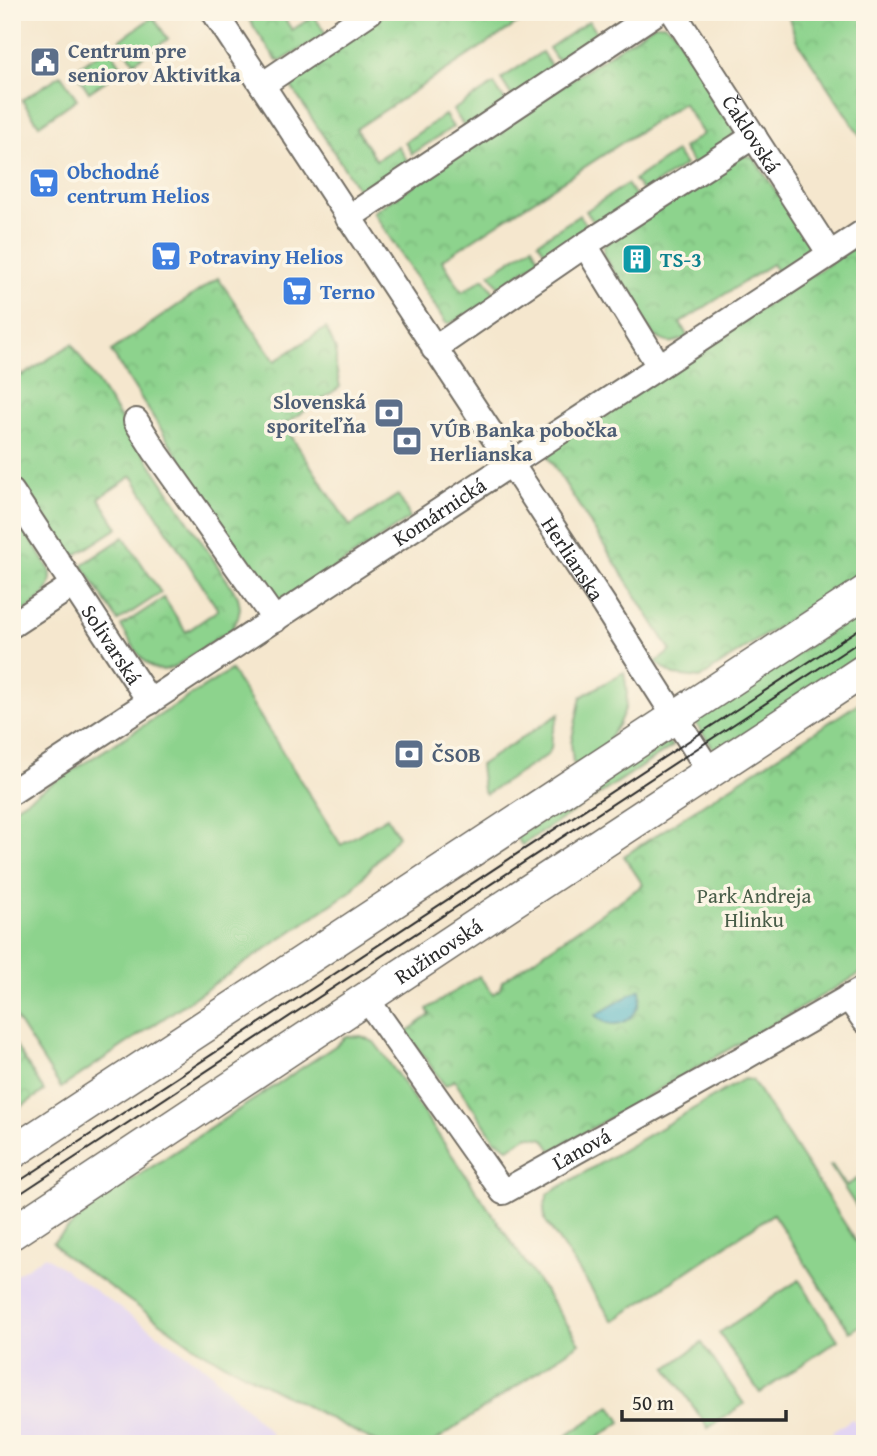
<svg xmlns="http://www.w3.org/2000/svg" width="877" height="1456" font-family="'Gentium Book Plus',serif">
	<defs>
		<pattern id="park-crowns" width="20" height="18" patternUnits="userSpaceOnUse" patternTransform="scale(1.75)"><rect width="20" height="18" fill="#8dd38d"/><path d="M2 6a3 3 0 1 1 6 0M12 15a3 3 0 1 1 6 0" fill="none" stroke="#7ab57a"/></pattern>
	</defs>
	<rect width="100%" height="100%" fill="#fcf5e5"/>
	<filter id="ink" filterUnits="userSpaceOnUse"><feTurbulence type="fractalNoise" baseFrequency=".0143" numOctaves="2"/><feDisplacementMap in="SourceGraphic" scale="14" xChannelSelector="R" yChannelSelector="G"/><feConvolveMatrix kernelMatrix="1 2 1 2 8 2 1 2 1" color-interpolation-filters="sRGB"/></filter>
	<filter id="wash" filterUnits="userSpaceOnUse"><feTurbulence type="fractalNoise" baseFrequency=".00686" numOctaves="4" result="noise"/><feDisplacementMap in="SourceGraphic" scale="28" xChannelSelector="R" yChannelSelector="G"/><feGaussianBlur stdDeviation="1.57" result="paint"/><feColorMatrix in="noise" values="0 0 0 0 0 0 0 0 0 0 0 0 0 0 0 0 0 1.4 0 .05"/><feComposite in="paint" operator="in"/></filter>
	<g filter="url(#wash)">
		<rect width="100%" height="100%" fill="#f5e7ce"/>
		<path fill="#e2d4f3" d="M45,1256L206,1368L271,1433V1444H12V1277Z
			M852,1419L865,1438V1444H840L832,1432Z"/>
		<path fill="#8dd38d" stroke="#5c7f5c" stroke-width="2" d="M153,17L168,39L134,62L120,40Z
			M589,21L598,34L557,60L549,48Z
			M109,47L123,69L89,92L74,70Z
			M542,52L554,71L513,98L501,79Z
			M61,75L77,99L39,125L22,100Z
			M494,84L506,102L466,129L453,110Z
			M445,115L453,127L412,154L405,142Z
			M676,152L685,165L643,192L634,180Z
			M627,184L640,202L599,230L586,211Z
			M580,215L592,234L551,261L538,242Z
			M532,246L540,260L499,287L490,274Z
			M865,609V655L716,752L694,721Z
			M231,670L341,845L387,817L398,836L351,891L61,1088L12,1012V809Z
			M624,672L627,691L626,707L618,725L602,750L578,765L573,763L571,743L581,697Z
			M559,714L552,734L551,749L546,756L486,794L483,790L480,765Z
			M666,741L673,746L522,845L516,837Z
			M361,1036L374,1042L384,1055L580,1343L431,1444H379L201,1351L63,1254L53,1242L94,1205L338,1044L345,1037Z
			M744,1079L752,1080L865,1255V1322L850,1332L773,1214L613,1321L545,1220L544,1208L548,1194Z
			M832,1165L846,1186L863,1175L865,1177V1220L830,1166Z
			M799,1280L838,1340L760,1393L719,1333Z
			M702,1343L744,1404L708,1428L667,1368Z
			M611,1406L621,1422L589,1444H554Z"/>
		<path fill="url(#park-crowns)" stroke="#5c7f5c" stroke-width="2" d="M244,12H280L292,30L314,16L326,34L283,60H276Z
			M381,12H535L356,129L376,160L398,146L410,165L370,191L361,194L287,80Z
			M787,12H865V143L796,39Z
			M655,24H664L673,29L735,129L732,137L695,167L683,148L703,134L683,103L442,260L462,292L484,278L497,297L451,323H446L373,212Z
			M740,155L753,157L811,243L808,254L781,277L772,264L680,323L688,337C672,344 668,345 653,335L603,254L604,245Z
			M865,240V569L700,678L673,675L656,662L671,651L545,452Z
			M218,278L275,361L326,328L336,350V367L340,387L284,425L350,526L398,495L405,507L410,518L275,608L111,351Z
			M72,344L238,597L240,608L238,618L232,629L174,667C173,667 164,670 163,670C144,671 130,640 121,626L164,598L186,632L218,610L132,476L99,498L118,528L76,555H70L12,468V361L22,376Z
			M12,507L51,572C53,594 36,602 20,615L15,606L12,607Z
			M124,537L161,593L118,621L82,565Z
			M865,699V971L552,1151L544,1139L528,1136L508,1148L495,1140L454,1080L445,1086L406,1032L430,1015L427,1009L479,976L493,994L500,989L502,981L643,885L624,856Z
			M12,1040L44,1091L12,1113Z"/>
		<path fill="#45b0c3" stroke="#386e77" stroke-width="2" d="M640,989C645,1015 615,1037 596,1015Z"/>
	</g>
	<g filter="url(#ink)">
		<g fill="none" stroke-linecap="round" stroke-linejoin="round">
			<g stroke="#726d64" stroke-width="28">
				<g id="minor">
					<path id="s1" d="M214,12L604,605L710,772"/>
					<path id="s2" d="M673,12L830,254"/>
					<path d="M262,85L370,12"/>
					<path d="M348,218L657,12"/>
					<path d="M585,245L659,366"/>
					<path d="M434,349L585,245L754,136"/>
					<path d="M136,421L155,451L275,620"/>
					<path id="s3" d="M12,492L150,702"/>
					<path d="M12,625L73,585"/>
					<path id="s4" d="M12,792L865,231"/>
					<path d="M848,997L865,1021"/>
					<path id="s5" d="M366,998L503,1192L745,1057L865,988"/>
				</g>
			</g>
			<g stroke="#726d64" stroke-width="35">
				<g id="tertiary">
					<path d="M12,1153L865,592"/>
					<path id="s6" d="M12,1233L486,919L865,670"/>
				</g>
			</g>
			<use href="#minor" stroke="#fff" stroke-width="24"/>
			<use href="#tertiary" stroke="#fff" stroke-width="32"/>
			<path stroke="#2b2b2b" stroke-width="2" d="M12,1186L865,625
				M12,1199L865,638"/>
		</g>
	</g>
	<defs>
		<g id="civic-square" transform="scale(1.575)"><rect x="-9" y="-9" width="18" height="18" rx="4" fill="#5c6f8a" stroke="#fcf5e5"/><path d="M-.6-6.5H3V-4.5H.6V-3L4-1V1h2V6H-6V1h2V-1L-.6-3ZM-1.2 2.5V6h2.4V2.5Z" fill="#fff"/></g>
		<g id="supermarket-square" transform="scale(1.575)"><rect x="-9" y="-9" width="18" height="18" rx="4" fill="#3f7fe0" stroke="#fcf5e5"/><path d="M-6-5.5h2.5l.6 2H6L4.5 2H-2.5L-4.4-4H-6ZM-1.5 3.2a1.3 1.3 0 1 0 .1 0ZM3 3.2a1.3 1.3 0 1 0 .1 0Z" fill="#fff"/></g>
		<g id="building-square" transform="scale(1.575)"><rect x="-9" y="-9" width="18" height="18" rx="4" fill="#0f9aa8" stroke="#fcf5e5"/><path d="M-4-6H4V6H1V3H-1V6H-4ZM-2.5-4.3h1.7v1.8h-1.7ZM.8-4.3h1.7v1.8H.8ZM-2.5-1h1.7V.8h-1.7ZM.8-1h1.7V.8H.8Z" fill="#fff"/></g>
		<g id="bank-square" transform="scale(1.575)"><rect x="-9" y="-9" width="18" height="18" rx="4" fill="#5c6f8a" stroke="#fcf5e5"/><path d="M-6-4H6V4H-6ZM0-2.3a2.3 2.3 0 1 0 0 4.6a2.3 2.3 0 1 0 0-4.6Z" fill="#fff"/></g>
	</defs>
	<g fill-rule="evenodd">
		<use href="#civic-square" x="45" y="62"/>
		<use href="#supermarket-square" x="44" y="183"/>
		<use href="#supermarket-square" x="166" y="256"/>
		<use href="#building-square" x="637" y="259"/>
		<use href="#supermarket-square" x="297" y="291"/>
		<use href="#bank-square" x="389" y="413"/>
		<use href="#bank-square" x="407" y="441"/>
		<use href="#bank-square" x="409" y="754"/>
	</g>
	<g text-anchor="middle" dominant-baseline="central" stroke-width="7" stroke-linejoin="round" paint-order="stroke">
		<g font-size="21" font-weight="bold" fill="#4e5e75" stroke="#fcf5e5" text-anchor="start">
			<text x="68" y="50">Centrum pre<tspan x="68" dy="24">seniorov Aktivitka</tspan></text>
			<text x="366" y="401" text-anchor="end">Slovenská<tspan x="366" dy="24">sporiteľňa</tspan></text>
			<text x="430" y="429">VÚB Banka pobočka<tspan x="430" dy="24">Herlianska</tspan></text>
			<text x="432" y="754">ČSOB</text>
		</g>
		<g font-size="21" fill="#2b2b2b" stroke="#fcf5e5">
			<text stroke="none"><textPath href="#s2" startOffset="145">Čaklovská</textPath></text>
			<text stroke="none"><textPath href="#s4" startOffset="511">Komárnická</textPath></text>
			<text stroke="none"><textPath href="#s1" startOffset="654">Herlianska</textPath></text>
			<text stroke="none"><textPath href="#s3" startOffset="182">Solivarská</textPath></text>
			<text stroke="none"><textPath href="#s6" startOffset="511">Ružinovská</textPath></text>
			<text stroke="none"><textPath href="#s5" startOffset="327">Ľanová</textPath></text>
		</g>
		<g font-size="21" font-weight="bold" fill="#366cbe" stroke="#fcf5e5" text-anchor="start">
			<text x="67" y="171">Obchodné<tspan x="67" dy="24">centrum Helios</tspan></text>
			<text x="189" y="256">Potraviny Helios</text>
			<text x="320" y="291">Terno</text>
		</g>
		<g font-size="21" font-weight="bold" fill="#0d838f" stroke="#fcf5e5" text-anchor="start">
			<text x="660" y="259">TS-3</text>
		</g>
		<g font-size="21" fill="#485d48" stroke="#fcf5e5">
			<text x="754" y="895">Park Andreja<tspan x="754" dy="24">Hlinku</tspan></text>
		</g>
	</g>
	<rect width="877" height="1456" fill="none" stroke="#fcf5e5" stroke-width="42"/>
	<path d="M622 1410v10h164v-10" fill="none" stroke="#2b2b2b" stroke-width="3.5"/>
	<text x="632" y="1410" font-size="21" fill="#2b2b2b" stroke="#fcf5e5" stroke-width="5" paint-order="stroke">50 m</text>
</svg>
